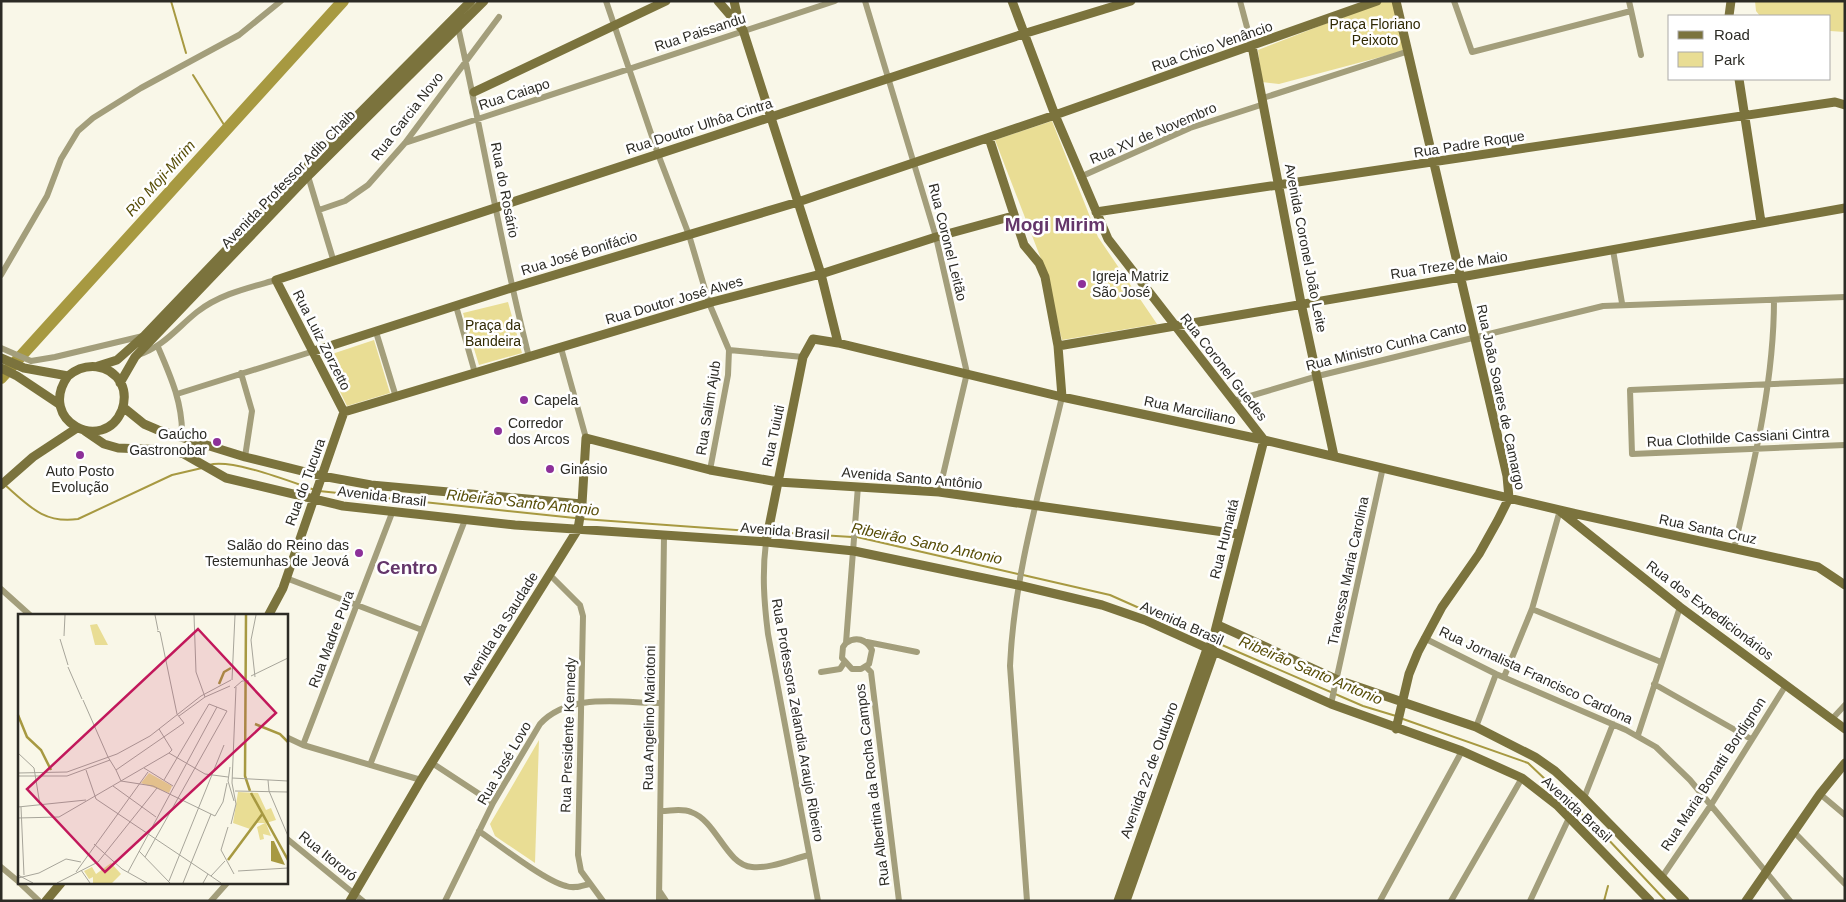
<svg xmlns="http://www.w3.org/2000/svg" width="1846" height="902" font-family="Helvetica,sans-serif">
	<rect width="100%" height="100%" fill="#f9f7e8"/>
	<path fill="#e9dd94" d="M1384,1H1394L1407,50L1279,84L1262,82L1258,50Z
		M1755,1H1845V32L1830,31V16H1760L1756,11Z
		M1052,121L1098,237L1157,324L1062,340L1043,264L995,140Z
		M508,302L522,353L479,365L463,313Z
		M374,340L390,393L347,406L323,357Z
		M539,740L535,863L495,836L490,824Z"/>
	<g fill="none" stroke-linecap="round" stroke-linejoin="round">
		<path stroke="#a79941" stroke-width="2" d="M171,1L186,53
			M193,75L226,128
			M209,465C231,458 291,482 315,490
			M5,485C29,506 44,524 78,519L172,475L202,468
			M319,491L575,518
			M583,519L765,532
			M772,532L852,537
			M857,537L1018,574
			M1023,575L1110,595L1209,639
			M1215,642L1363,706L1396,716
			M1403,719L1528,763L1605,836L1666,901
			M1604,901L1608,886"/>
		<path stroke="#a79941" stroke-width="12" d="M1,378L343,1"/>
		<path stroke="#a39e7b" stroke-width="6" d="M606,1L658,154L689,235L709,303L729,350L728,375L710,470
			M865,1L936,237L967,373L939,492
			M1240,1L1252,46
			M1454,1L1472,52L1631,11
			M1629,1L1641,55
			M458,27C483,137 501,248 529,357
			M1263,98L1409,51
			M405,143L835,1
			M308,176L333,259
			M1080,177L1190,128L1264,104
			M319,210L345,201L368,185L405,143L499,17
			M1613,250L1622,303
			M1,275L47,196L61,159L78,131L93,118L141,88L239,35L281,1
			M456,306L475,373
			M376,332L396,397
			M158,347C171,377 183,404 182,437
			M1,348L31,361L55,357L143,336
			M561,348L586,438
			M729,350L803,357
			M138,355C163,347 177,328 197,312C220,294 248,288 276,280
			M241,373L252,411L245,457
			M1845,381L1630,390L1632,454L1845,445
			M177,394L314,351
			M1233,401L1318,376L1603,306L1845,297
			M766,542C762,574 764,602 768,634L818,901
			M1734,549C1753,467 1774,384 1774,300
			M550,575L580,605L583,616L578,855L581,871L603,901
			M286,578L422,630
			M1,589L31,616
			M1532,609L1661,662
			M1424,638L1496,674L1626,730L1656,747L1690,780L1790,901
			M867,642L917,652
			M846,643C856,636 866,639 872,650L869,664L861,669H852L842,658L843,647L846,643L858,486
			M866,667L871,672L899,901
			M821,672L840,669L844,663
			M1504,677L1532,609L1560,510
			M1654,684L1751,739
			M1331,704L1383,467
			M1832,719L1845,705
			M1476,727L1496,674
			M1638,735L1680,607
			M286,737L303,745L421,780
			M303,745L392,513
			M432,763L493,803
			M370,765L465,520
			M1820,794L1845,815
			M1584,798L1613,724
			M661,811C671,811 682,808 691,812C717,821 726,865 752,867C770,869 792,859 809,855
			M479,831C499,845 545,881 566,886C574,889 581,886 589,884
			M1793,831L1845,884
			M286,838L363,901
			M1,867L19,882
			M1662,877L1711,805L1786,685
			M20,883L39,901
			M660,892L666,901
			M211,901L227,883
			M445,901L493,803L540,724C569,692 622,703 661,703
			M659,901L664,536
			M1027,901L1010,666C1014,574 1041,486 1062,397
			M1380,901L1462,751
			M1451,901L1522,778
			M1530,901L1569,818"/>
		<path stroke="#7b733d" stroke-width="9" d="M718,1L743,30L821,274L838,343
			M734,1L739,23
			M1012,1L1055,115L1108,239L1264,440L1212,643L1207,649L1118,901
			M1729,16L1731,1
			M1252,46L1301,303L1334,456
			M1739,79L1761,222
			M474,92L666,1
			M989,138L1024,245L1039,263L1045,277L1058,346L1062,397
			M1096,212L1835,102L1845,105
			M1058,346L1461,277L1845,208
			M314,351L511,288L798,202L1055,115L1377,1
			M1,358L24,368L68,376C85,362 109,363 121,383C125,391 125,401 122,410C104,455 36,421 68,376
			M98,366L117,360L144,336L302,171L471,1
			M1,368L17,376L59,404
			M120,383L135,357L308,176L484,1
			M123,407L144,424L158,430L245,457L322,476L371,485L582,504
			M344,412L276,280L1023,34L1131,1
			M344,412L712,302L821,274L936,237L1013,216
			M85,431L104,444L118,448L169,450L184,454L226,478L343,506L515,525L766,542L854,551L1018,585L1102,605L1145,620L1331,704L1462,751L1522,778L1558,806L1650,901
			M1,485L33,457L77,428
			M1561,512L1680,607L1845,729
			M766,542L803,357L813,339L838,343L1062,397L1264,440L1568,512L1818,567L1845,585
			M268,616L283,588L344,412
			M1218,625L1338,680L1476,727L1535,757L1555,771L1584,798L1685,901
			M1396,729L1409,674L1418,652L1442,607L1479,554L1498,520L1509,498L1507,476L1396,1
			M46,901L61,883
			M350,901L421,780L578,529L582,504L586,438L710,470L778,482L939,492L1238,534
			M1126,901L1214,652L1212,648
			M1746,901L1820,794L1845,763"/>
	</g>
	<g fill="#8d3099" stroke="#fff" stroke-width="2">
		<circle cx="1082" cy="284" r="5"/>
		<circle cx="524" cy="400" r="5"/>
		<circle cx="498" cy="431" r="5"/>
		<circle cx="217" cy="442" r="5"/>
		<circle cx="80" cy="455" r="5"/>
		<circle cx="550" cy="469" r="5"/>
		<circle cx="359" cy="553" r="5"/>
	</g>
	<g text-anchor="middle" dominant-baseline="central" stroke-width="5" stroke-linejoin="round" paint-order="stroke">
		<g font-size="14" fill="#302903" stroke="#fff">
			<text x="1375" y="24">Praça Floriano<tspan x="1375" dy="16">Peixoto</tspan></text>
			<text x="493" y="325">Praça da<tspan x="493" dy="16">Bandeira</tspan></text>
		</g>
		<g font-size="14" fill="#2c2b25" stroke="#fff">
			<text transform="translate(700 32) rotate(-18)">Rua Paissandu</text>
			<text transform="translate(1212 46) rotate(-19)">Rua Chico Venâncio</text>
			<text transform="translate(514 94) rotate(-18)">Rua Caiapo</text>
			<text transform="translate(407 116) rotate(-52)">Rua Garcia Novo</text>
			<text transform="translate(699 126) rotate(-18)">Rua Doutor Ulhôa Cintra</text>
			<text transform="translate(1153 133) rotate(-23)">Rua XV de Novembro</text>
			<text transform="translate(1469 144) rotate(-9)">Rua Padre Roque</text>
			<text transform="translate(288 179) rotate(-46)">Avenida Professor Adib Chaib</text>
			<text transform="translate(505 190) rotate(79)">Rua do Rosário</text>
			<text transform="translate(948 242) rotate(76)">Rua Coronel Leitão</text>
			<text transform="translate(1306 248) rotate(79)">Avenida Coronel João Leite</text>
			<text transform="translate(579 253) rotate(-17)">Rua José Bonifácio</text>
			<text transform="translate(1449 265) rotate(-9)">Rua Treze de Maio</text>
			<text transform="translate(674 300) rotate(-16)">Rua Doutor José Alves</text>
			<text transform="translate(322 340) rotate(63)">Rua Luiz Zorzetto</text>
			<text transform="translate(1386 346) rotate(-14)">Rua Ministro Cunha Canto</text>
			<text transform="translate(1224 367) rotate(52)">Rua Coronel Guedes</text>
			<text transform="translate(1501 397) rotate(78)">Rua João Soares de Camargo</text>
			<text transform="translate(708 408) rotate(-81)">Rua Salim Ajub</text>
			<text transform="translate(1190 410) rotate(12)">Rua Marciliano</text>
			<text transform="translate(773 436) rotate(-78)">Rua Tuiuti</text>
			<text transform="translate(1738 437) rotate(-3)">Rua Clothilde Cassiani Cintra</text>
			<text transform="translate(912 478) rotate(5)">Avenida Santo Antônio</text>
			<text transform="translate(305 482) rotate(-70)">Rua do Tucura</text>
			<text transform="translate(382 496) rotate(7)">Avenida Brasil</text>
			<text transform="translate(1708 529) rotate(12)">Rua Santa Cruz</text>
			<text transform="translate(785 531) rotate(5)">Avenida Brasil</text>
			<text transform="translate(1224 539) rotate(-76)">Rua Humaitá</text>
			<text transform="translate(1348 571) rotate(-78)">Travessa Maria Carolina</text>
			<text transform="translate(1710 610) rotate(37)">Rua dos Expedicionários</text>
			<text transform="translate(1182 623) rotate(24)">Avenida Brasil</text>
			<text transform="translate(500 628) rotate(-58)">Avenida da Saudade</text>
			<text transform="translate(331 639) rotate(-69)">Rua Madre Pura</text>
			<text transform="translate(1536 675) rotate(25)">Rua Jornalista Francisco Cardona</text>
			<text transform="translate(649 718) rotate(-89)">Rua Angelino Mariotoni</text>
			<text transform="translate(798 720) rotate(80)">Rua Professora Zelandia Araujo Ribeiro</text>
			<text transform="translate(568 735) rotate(-88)">Rua Presidente Kennedy</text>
			<text transform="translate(504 763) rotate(-60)">Rua José Lovo</text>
			<text transform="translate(1149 770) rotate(-70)">Avenida 22 de Outubro</text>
			<text transform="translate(1713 774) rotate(-57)">Rua Maria Bonatti Bordignon</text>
			<text transform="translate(872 785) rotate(-97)">Rua Albertina da Rocha Campos</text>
			<text transform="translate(1577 809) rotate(43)">Avenida Brasil</text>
			<text transform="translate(328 856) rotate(39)">Rua Itororó</text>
		</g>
		<g font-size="14" fill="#2c2b25" stroke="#fff" text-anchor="start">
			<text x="1092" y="276">Igreja Matriz<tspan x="1092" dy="16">São José</tspan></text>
			<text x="534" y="400">Capela</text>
			<text x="508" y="423">Corredor<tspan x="508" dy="16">dos Arcos</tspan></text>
			<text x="207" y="434" text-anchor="end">Gaúcho<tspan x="207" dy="16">Gastronobar</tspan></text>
			<text x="560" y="469">Ginásio</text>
			<text x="80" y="471" text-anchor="middle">Auto Posto<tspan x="80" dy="16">Evolução</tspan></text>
			<text x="349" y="545" text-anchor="end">Salão do Reino das<tspan x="349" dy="16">Testemunhas de Jeová</tspan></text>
		</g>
		<g font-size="15" font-style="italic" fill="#574d07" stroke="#fff">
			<text transform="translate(160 178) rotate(-48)">Rio Moji-Mirim</text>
			<text transform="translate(523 502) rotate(6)">Ribeirão Santo Antonio</text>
			<text transform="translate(927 543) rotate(12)">Ribeirão Santo Antonio</text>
			<text transform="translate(1311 670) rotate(23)">Ribeirão Santo Antonio</text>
		</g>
		<g font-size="19" font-weight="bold" fill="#64366a" stroke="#fff">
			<text x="1055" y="224">Mogi Mirim</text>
			<text x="407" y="567">Centro</text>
		</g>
	</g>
	<g transform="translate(18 614)">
		<rect width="270" height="270" fill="#f9f7e8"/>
		<path d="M79,10L90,31H77L72,11ZM131,159L154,172L151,179L123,169ZM220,178L240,179L248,196L253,194L258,206L248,209L253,222L245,220L246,225L242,226L239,213L247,209H237L232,215L215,209ZM93,249L103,260L94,269H75V263L71,265L66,257L74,253L78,260Z" fill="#e9dd94"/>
		<path d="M253,227H256L267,251L253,247Z" fill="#a79941"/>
		<path fill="none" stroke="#a79941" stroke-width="2.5" d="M228,1L227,162L232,177M201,70L206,58L213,54M0,101L9,123L23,136L33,156M237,110L262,120L270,128M233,179L270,246M210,246L245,199"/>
		<path fill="none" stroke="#a7a59a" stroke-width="1" d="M137,1L140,16M176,1L178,58L187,83M46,22L47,1M42,25L50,51M50,53L64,85M233,62L270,44M237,63L233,26L238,1M214,66L217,1M216,74L224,67H231M65,86L90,143M161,102L187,83L212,72M0,139L16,154L22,191M151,139L187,160L210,163M90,143L98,156L166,109L159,100L142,18L139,17M212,153L210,167L216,187M126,154L155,172M68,156L78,185L190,260M98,156L103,167L135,172L197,202L205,188L209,169M0,159L49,158L99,140L132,122L183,82L213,66M0,162H49L92,146M214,164L270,167M146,166L191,90M250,166L251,177L270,222M95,172L138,203M217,177L270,178M0,193L68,186M3,193L6,261M0,204L41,203L151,139L154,136L141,115M213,210L218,190L214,169L218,73M210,213L203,236L216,260M76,230L104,255L129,269M121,237L152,269M127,243L209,97L191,90M63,256L72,269M220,257L270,254M58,258L130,158M110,258L199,93M0,261L15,269M193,262L207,247M0,264L21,259L48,245L63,248M151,267L206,131M39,269L80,248L139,174M165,269L193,200M185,269L190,260L203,269"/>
		<path fill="#c2185b" fill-opacity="0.15" stroke="#c2185b" stroke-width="2.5" d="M180,15L258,99L87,258L9,175Z"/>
		<rect width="270" height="270" fill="none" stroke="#2c2b25" stroke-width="2.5"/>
	</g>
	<rect width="1846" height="902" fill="none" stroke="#2c2b25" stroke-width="5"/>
	<rect x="1668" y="15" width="162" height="65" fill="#ffffff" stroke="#abaaa8"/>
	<rect x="1678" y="31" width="25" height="8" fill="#7b733d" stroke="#abaaa8"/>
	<text x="1714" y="40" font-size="15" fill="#2c2b25">Road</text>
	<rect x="1678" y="52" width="25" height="15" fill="#e9dd94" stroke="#abaaa8"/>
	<text x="1714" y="65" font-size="15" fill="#2c2b25">Park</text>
</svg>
